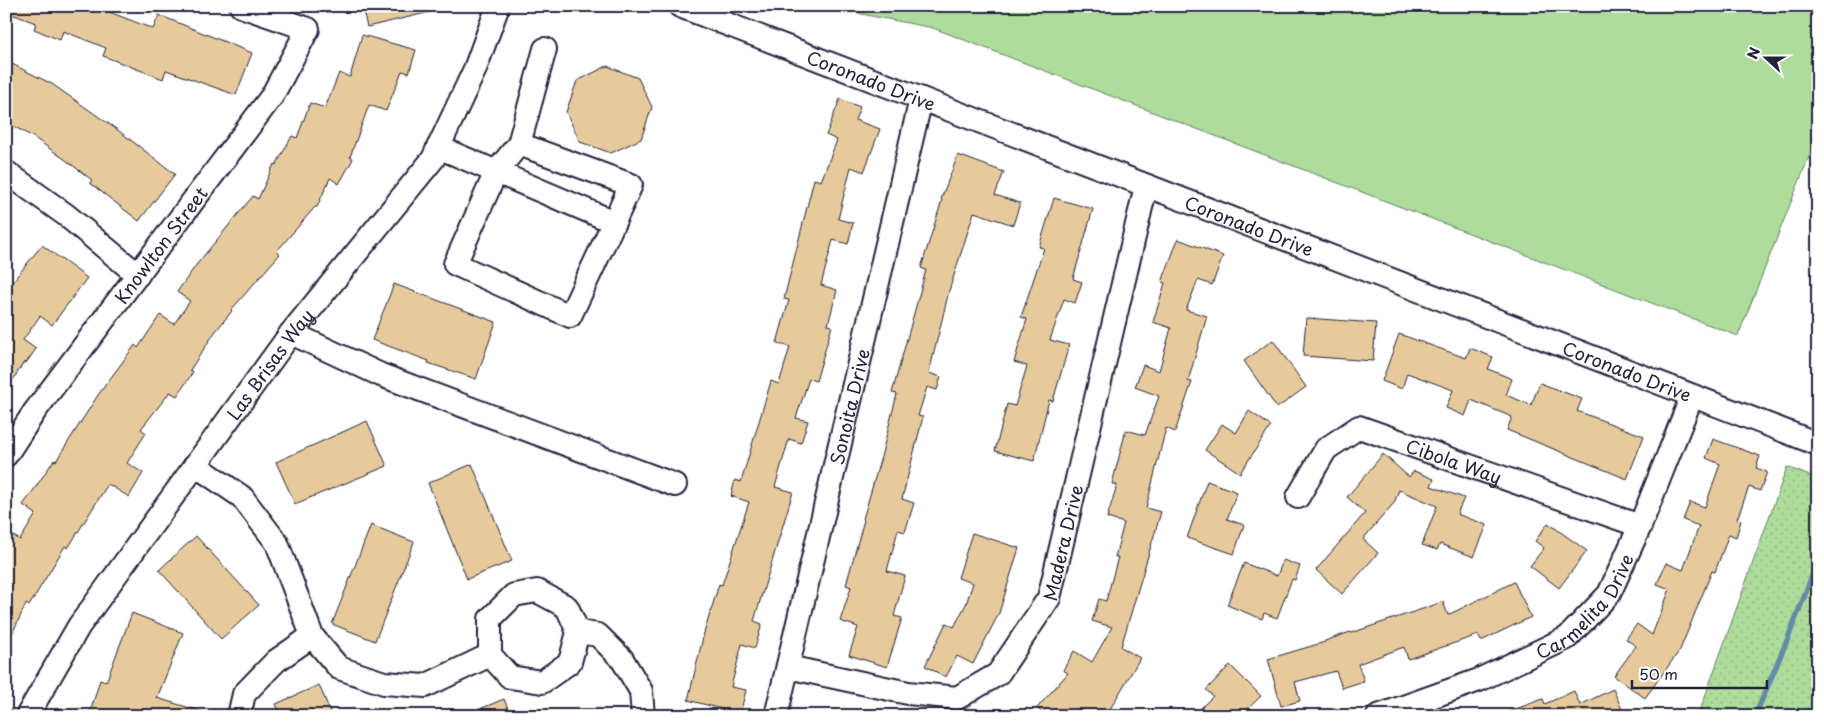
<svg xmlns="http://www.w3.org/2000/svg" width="1824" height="722" font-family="'Playpen Sans',sans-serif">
	<defs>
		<pattern id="park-dots" width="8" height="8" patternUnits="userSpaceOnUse" patternTransform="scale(1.25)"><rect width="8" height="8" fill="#addc9b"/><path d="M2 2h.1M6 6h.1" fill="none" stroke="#95bc86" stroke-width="1.8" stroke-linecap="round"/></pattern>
	</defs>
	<rect width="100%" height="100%" fill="#fff"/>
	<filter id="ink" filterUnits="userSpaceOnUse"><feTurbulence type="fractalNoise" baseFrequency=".02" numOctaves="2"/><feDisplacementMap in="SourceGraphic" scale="10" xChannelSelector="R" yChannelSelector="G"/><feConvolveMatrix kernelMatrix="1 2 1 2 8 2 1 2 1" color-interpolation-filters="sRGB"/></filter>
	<g filter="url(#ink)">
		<path fill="#addc9b" stroke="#687f6b" d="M843,6H1818V134L1738,336L933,28L861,14Z"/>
		<path fill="url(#park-dots)" stroke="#687f6b" d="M1787,467L1818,479V715L1698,716Z"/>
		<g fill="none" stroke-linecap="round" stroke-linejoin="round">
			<path stroke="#648aa8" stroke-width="5.5" d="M1755,716L1788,638L1818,561"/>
		</g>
		<path fill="#e7ca9b" stroke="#22223b" d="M6,6H103L102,9L153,29L159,15L252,53L236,95L166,70L163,79L129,66L103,56L106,48L63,31L60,40L34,29L36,23L6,12Z
			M362,6H429L430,12L367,27Z
			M362,35L416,50L409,73L402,71L386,111L369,105L350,157L353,159L339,184L330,178L317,207H315L277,251L280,254L231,310L232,311L215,332L190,370L193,372L177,396L170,392L141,429L146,433L127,463L143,473L129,497L108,484L68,548L65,546L29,606L26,604L6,647V531L20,540L36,514L23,505L33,491L54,460L56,461L98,395L135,345L138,348L160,315L174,324L190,301L177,292L197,264L253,196L258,199L274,164L276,165L292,136L297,138L310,103L325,108L339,73L350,77Z
			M6,61L52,84L119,131L175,174L139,221L90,183L92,180L63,158L33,137L6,122Z
			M607,66L638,78L652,107L641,139L611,153L580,142L566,112L577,81Z
			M840,99L860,107L855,120L880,129L864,172L851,167L838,219L853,223L848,244L833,240L821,285L837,290L828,325L832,326L816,381L809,379L796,418L808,421L801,443L789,439L775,487L793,492L754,621L762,624L755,648L742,644L731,687L746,690L740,714L688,700L704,633L719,584L722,585L749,502L731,496L735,480L741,482L771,381L779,384L790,347L777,343L789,300L784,299L814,179L821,181L837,140L826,135Z
			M958,155L1004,172L995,195L1020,203L1013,225L974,212L949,291L929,373L941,377L937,390L927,387L918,416L923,417L902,499L914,503L905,532L898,530L887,571L905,576L894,616L902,618L887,667L849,655L858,627L840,621L851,587L846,585L864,520L863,519L881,457L897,394L892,393L926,270L921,268L942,200L941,199Z
			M1054,198L1093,209L1073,279L1082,282L1075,303L1064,299L1050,340L1069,345L1053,401L1049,400L1034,461L995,451L1007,404L1015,406L1027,366L1014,362L1027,319L1021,317L1044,248L1039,247Z
			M1178,239L1223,256L1212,285L1198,280L1186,310L1207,316L1188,381L1192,382L1175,432L1166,428L1146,508L1161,512L1121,647L1140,658L1106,716H1046L1037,708L1068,673L1063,670L1074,651L1092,662L1112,627L1092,621L1099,599L1106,601L1118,557H1115L1124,523L1107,518L1117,485L1112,484L1126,430L1145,435L1159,396L1135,387L1143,365L1159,371L1171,328L1153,322L1165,283L1162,282Z
			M42,245L87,278L52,325L40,316L23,340L36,349L26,363L24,362L6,391V290Z
			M394,284L496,322L476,379L428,363L429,361L372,340Z
			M1306,318L1376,323L1373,361L1303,356Z
			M1399,334L1466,358L1470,348L1493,357L1488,369L1512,379L1506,395L1531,405L1540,383L1582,399L1577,411L1644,436L1627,479L1507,430L1512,417L1471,400L1465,416L1446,408L1453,390L1407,373L1402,389L1382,381Z
			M1273,340L1306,387L1277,408L1244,361Z
			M1249,411L1271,426L1240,473L1205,450L1222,424L1236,433Z
			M367,421L387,466L295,504L276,462Z
			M1713,439L1760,456L1756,468L1767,472L1760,491L1749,487L1737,519L1741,521L1736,537L1729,534L1715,572L1712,571L1680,650L1645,698L1614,676L1636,646L1626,639L1637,624L1652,635L1670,589L1657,584L1666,563L1683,570L1699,526L1683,520L1690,502L1705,507L1720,464L1706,458Z
			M1383,454L1409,477L1414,471L1434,479L1431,486L1464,498L1457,514L1487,525L1474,557L1440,544L1437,550L1422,545L1437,506L1399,490L1394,503L1363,539L1378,553L1342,594L1316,570L1365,513L1347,497Z
			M472,464L512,561L467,579L428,483Z
			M1207,481L1237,492L1227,519L1244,525L1234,554L1187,538Z
			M1548,523L1587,551L1559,588L1530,566L1544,548L1535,541Z
			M371,525L414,542L375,641L332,624Z
			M972,533L1019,548L999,613L973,664L957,656L946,677L925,666L946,623L954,627L966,604L973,583L958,578Z
			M196,536L259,605L221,639L159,570Z
			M1283,560L1300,566L1295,580L1292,579L1277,618L1264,613L1262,619L1227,605L1244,563L1277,576Z
			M1514,582L1531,617L1481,641L1478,635L1408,659L1404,647L1358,664L1364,681L1342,688L1336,671L1295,682L1300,701L1281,706L1268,659L1325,642V641L1350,632L1351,633L1443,602L1448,615Z
			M132,613L183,633L157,698L203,712V716H89L100,680L106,682Z
			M1230,665L1261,696L1240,716H1193L1213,696L1206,690Z
			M319,685L332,716H281L276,704Z
			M1613,689L1625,716H1502V714L1543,699L1545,704L1574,691L1580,705Z
			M504,699L511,716H465V715Z"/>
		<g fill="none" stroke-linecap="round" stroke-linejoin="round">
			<g stroke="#22223b" stroke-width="26">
				<g id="minor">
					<path id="s1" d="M680,6L1818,444"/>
					<path d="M519,144L631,185L614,222"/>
					<path d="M438,147L614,222L570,316L455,264L496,172L519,144L545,49"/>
					<path d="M6,172L66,215L138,275"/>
					<path d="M291,333L381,375L675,485"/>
					<path id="s2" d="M6,455L35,411L272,96L308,29L241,6"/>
					<path d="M195,465L242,497L277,543L312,636L339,668L384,683L425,686L490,655"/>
					<path id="s3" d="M1298,497L1326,449L1359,427L1640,526"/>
					<path d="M537,591L567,607L578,632L570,662L542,682L510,677L490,655V619L514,595Z"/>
					<path d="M578,632L598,635L622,659L641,691L643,716"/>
					<path id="s4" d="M788,667L908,693L957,698L998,674L1049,598L1146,186"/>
					<path id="s5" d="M27,716L79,626L291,333L433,159L475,69L498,6"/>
					<path d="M239,716L244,694L276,661L312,636"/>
					<path id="s6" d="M776,716L921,99"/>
					<path id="s7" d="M1378,716L1479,680L1567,638L1609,594L1640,526L1692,396"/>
				</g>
			</g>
			<use href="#minor" stroke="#fff" stroke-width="22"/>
		</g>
	</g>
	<g text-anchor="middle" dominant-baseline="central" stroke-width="4.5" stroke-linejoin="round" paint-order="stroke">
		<g font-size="18" fill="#22223b" stroke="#fff">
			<text stroke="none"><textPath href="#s1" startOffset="205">Coronado Drive</textPath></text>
			<text stroke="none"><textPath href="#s1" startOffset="610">Coronado Drive</textPath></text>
			<text stroke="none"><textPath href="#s2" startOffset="261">Knowlton Street</textPath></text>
			<text stroke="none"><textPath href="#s5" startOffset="428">Las Brisas Way</textPath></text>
			<text stroke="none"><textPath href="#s1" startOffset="1015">Coronado Drive</textPath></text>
			<text stroke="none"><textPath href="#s6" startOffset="318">Sonoita Drive</textPath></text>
			<text stroke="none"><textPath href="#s3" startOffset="196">Cibola Way</textPath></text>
			<text stroke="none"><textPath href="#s4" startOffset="368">Madera Drive</textPath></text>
			<text stroke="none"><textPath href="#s7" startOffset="240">Carmelita Drive</textPath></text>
		</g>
	</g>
	<rect width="1824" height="722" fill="none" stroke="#fff" stroke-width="25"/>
	<rect x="12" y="12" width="1799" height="697" fill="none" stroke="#22223b" stroke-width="2" filter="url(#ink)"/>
	<g transform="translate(1766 58) rotate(291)" stroke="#ffffff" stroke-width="4" paint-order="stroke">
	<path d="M0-4L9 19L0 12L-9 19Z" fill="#22223b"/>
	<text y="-8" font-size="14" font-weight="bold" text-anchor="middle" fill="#22223b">N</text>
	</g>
	<path d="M1632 680v8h135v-8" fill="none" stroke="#22223b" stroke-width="2.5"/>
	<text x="1639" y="680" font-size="15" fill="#22223b" stroke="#ffffff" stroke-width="4" paint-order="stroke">50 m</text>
</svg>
